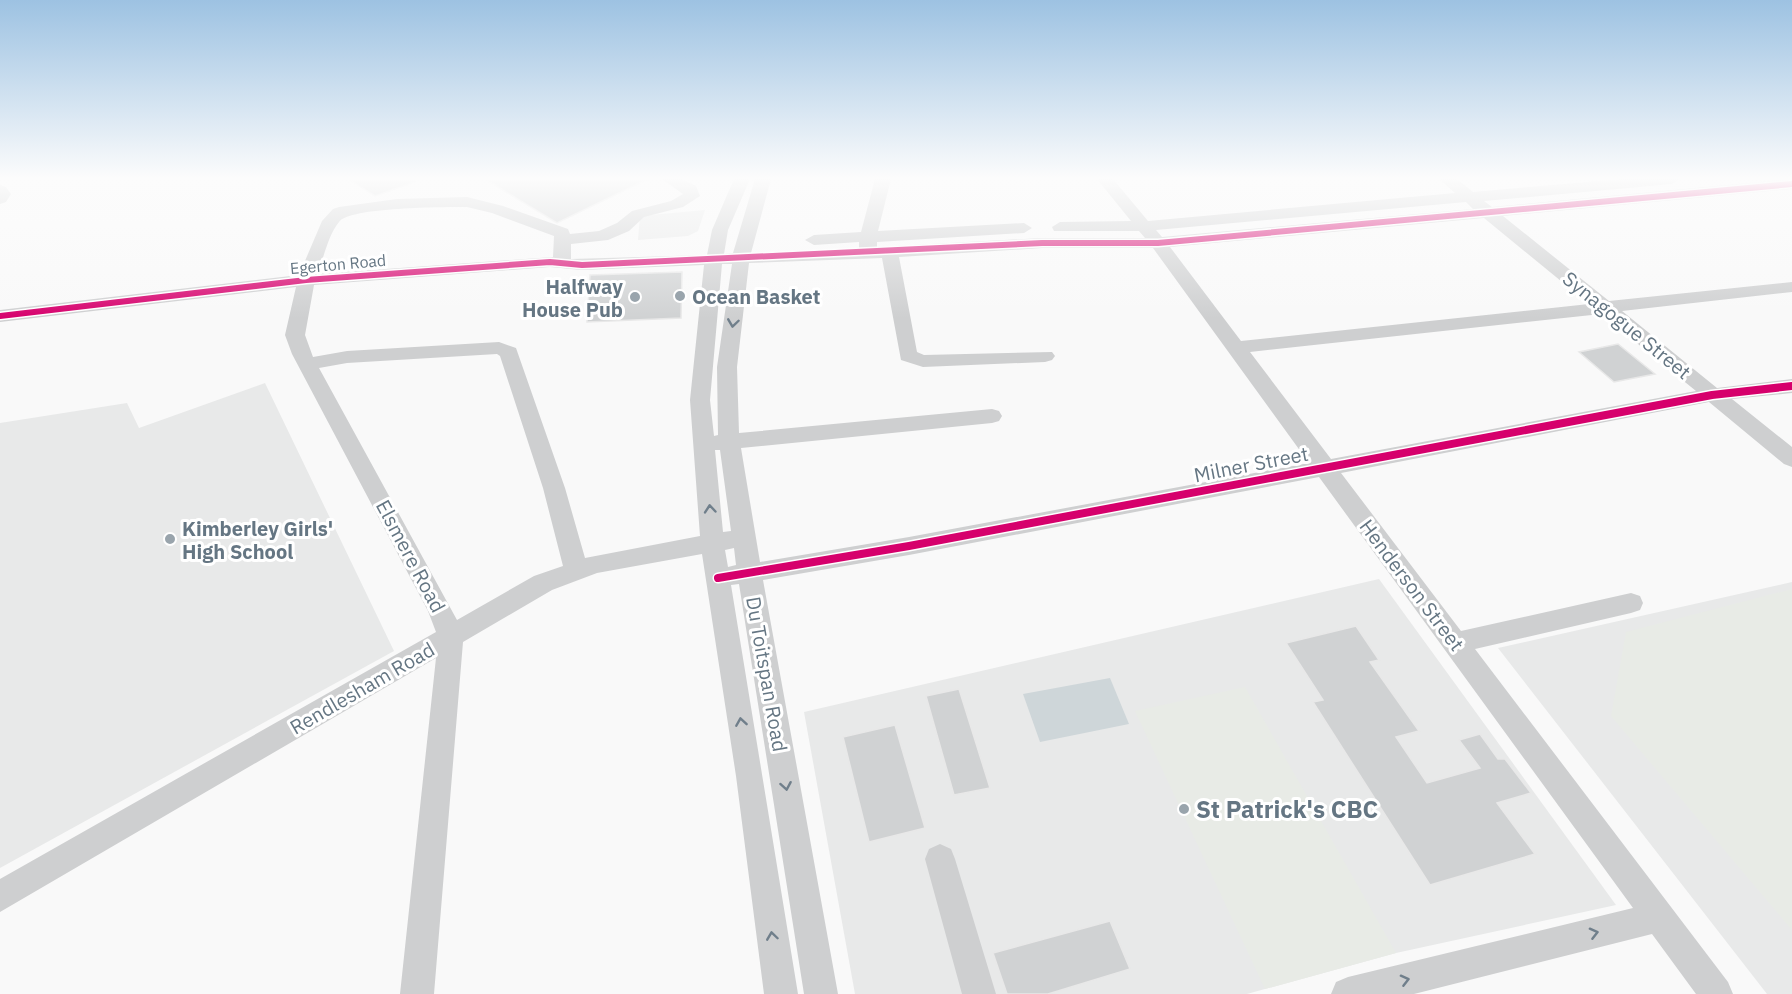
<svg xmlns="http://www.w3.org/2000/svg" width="1792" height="994" font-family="'IBM Plex Sans',sans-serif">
	<rect width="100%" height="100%" fill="#f9f9f9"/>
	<path fill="#e8e9e9" d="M705,210L698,231L688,236L638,240L640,216Z
		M265,383L394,651L0,868V423L127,403L139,428Z
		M1379,579L1616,905L1396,953L1247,994H855L804,712Z
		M1792,582V994H1767L1498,648Z"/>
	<path fill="#e8ebe6" d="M1792,589V930L1611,716L1626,632Z
		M1245,687L1396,953L1265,989L1135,711Z"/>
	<path fill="#ced6d9" d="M1110,678L1129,724L1040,742L1023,694Z"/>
	<path fill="#d0d2d3" stroke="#e8e8e8" stroke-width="1.5" d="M348,179H415V182L375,196Z
		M485,179H648L557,223Z
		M682,272L681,318L587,322L590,275Z
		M1618,344L1655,374L1614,382L1579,352Z
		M1356,626L1379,660L1370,662L1419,731L1396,737L1427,783L1480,768L1459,740L1480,734L1498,759H1505L1531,793L1497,803L1535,854L1430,885L1313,702L1323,700L1286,643Z
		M959,689L990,788L954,795L926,696Z
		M895,725L925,828L869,842L843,737Z
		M1110,921L1130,969L1048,994H1007L993,953Z"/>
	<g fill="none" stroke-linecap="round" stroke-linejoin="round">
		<path fill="#cecfd0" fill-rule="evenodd" d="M662,179H682L696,186L700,196L683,207L644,217L629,231L608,240L571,244V259L707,255L712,230L734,179H750L728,230L724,254L733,253L755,179H771L751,253L859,248V242L814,245L805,240L814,235L861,232L875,179H891L878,231L1024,223L1032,228L1024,233L877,242V247L1042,238H1145L1139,231H1054L1052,227L1060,222L1131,221L1097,179H1113L1148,221L1455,193L1439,179H1457L1473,192L1620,179H1680L1672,184L1484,201L1492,207L1792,179V189L1503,216L1609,301L1792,282V292L1622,311L1717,388L1792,379V393L1732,399L1792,447V467L1784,464L1709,402L1341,473L1461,631L1631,593L1640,596L1643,603L1640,610L1631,613L1475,649L1728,982L1733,994H1696L1652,934L1414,994H1331L1336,982L1348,977L1633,908L1319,477L909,555L763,580L838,994H804L739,584L731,585L798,994H764L736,776L702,554L597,573L552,590L463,642L434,994H400L436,658L0,912V879L436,632L428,611L292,354L285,335L296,287L0,322V310L299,275L322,221L333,209L339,207L397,199L467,197L503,206L568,229L570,234L599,231L617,223L632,211L671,201L683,194ZM1466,202L1473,209L1162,237L1156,230ZM467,207L492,213L554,236L553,257L317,274C324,258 328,235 339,222C349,207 445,207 467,207ZM1484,218L1589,304L1241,341L1170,247ZM1042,248H1153L1309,463L909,537L760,562L741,448L992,423L999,421L1002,416L999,411L992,409L739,433L737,367L749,263L882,258L901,360L923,367L1045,362L1052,360L1055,356L1052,352L924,355L917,352L899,257ZM722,264H732L717,367L718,435L714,436L710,400ZM704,265L690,400L700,536L585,558L565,488L516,348L499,342L347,351L313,357L305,335L314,285L550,267L582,270ZM1601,314L1696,391L1331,459L1250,352ZM497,354L500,356L543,488L563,566L534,576L457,620L319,368L347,363ZM715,450H720L731,531L723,532ZM734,548L736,565L728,567L725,550Z
			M0,185L6,187L11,194L6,202L0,204Z
			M940,844L951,849L955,859L996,994H962L925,859L929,849Z"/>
		<g stroke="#fff" stroke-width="9">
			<path id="cycleway-far1" d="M0,316L306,280L550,262L582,265L1042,243H1158L1792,184
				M1780,387L1792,386"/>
		</g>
		<g stroke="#fff" stroke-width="11">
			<path id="cycleway" d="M718,578L909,546L1712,395L1792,386"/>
		</g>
		<use href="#cycleway-far1" stroke="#d6006c" stroke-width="6"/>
		<use href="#cycleway" stroke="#d6006c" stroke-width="8"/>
	</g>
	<defs><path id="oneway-chevron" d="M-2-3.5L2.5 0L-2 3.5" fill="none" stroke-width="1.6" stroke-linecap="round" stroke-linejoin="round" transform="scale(1.5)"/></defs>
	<g stroke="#707f8b">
		<use href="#oneway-chevron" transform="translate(733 323) rotate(98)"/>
		<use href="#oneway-chevron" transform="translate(710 509) rotate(-95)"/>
		<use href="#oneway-chevron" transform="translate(741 722) rotate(-99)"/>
		<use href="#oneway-chevron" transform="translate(786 786) rotate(80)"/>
		<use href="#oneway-chevron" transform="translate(1594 933) rotate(-14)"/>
		<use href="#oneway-chevron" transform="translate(772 936) rotate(-98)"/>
		<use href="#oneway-chevron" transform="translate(1405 980) rotate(-14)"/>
	</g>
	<linearGradient id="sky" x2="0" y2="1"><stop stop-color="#9dc2e2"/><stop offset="0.56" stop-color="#fcfcfc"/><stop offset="1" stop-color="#fcfcfc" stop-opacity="0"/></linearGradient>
	<rect width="1792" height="318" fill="url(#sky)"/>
	<g fill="#99a4ac" stroke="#fff" stroke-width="2">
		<circle cx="680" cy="296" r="6"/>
		<circle cx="635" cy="297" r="6"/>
		<circle cx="170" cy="539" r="6"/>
		<circle cx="1184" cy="809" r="6"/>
	</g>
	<g text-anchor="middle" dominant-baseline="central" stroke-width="6" stroke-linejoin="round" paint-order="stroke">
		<g font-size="16" fill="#657683" stroke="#fff">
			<text transform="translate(338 264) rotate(-5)">Egerton Road</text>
		</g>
		<g font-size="20" font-weight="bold" fill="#657683" stroke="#fff" text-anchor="start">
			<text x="623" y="286" text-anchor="end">Halfway<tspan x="623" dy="23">House Pub</tspan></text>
			<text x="692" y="296">Ocean Basket</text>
			<text x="182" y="528">Kimberley Girls'<tspan x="182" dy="23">High School</tspan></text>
		</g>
		<g font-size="20" fill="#657683" stroke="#fff">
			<text transform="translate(1627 325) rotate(39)">Synagogue Street</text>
			<text transform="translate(1251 464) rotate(-11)">Milner Street</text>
			<text transform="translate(411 556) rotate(62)">Elsmere Road</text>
			<text transform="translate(1412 585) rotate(53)">Henderson Street</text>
			<text transform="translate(767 674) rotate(80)">Du Toitspan Road</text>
			<text transform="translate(362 688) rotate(-30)">Rendlesham Road</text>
		</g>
		<g font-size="24" font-weight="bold" fill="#657683" stroke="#fff" text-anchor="start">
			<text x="1196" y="809">St Patrick's CBC</text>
		</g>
	</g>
</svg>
